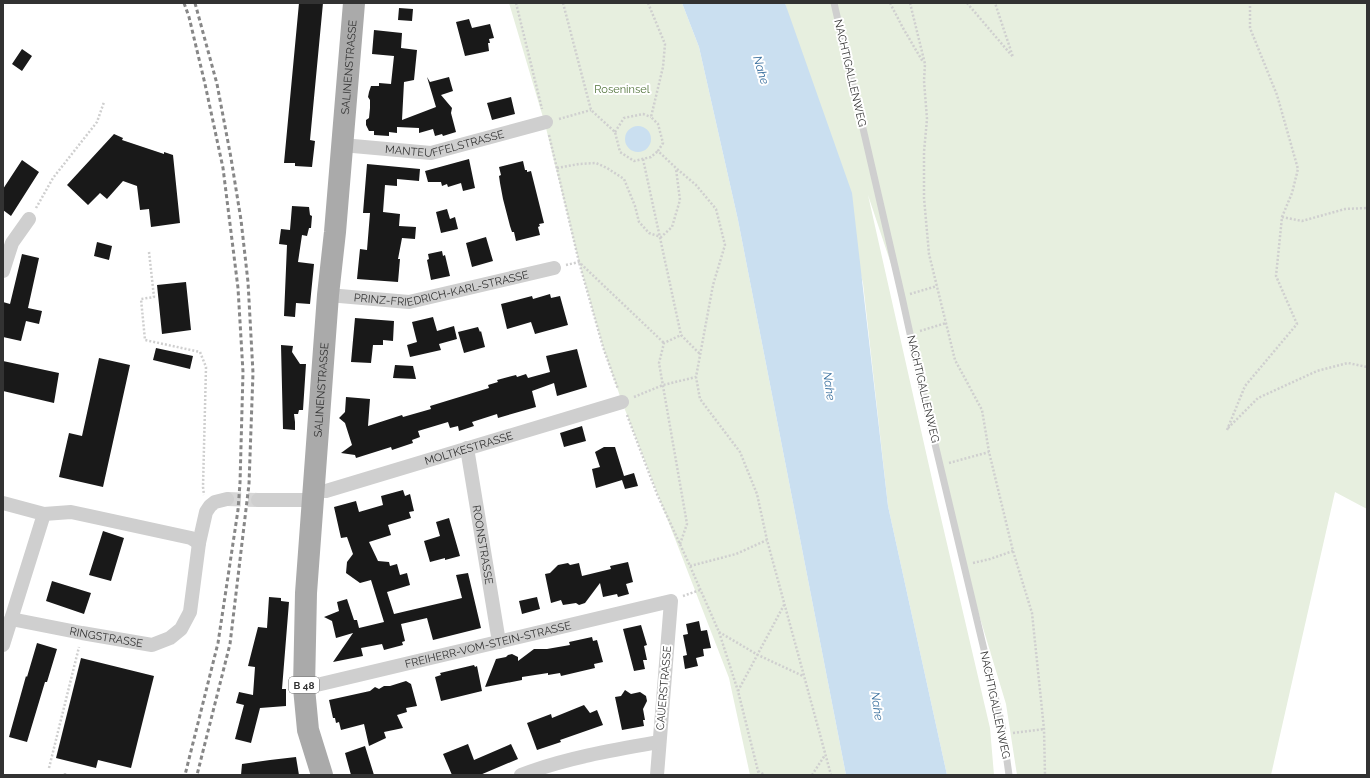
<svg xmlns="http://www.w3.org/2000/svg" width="1370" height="778" font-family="Raleway,sans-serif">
	<rect width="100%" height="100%" fill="#fff"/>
	<path fill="#e7efdf" d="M509,3H682L699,47L738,220L846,775H750L729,678L622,402L603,347L579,262L545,124Z
		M785,3H1367V509L1335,492L1271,775H1017L1006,704L964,565L902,297L868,195L934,488L990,728L994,775H947L888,506L863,283Z"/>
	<path fill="#cadff0" d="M682,3H785L852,193L888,506L947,775H846L738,220L699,47Z
		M625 139a13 13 0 1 1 26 0a13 13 0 1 1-26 0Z"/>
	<path fill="#191919" d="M299,3H323L310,140L315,141L312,167L295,166V163H284Z
		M399,8L413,9L412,21L398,20Z
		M469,19L472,28L490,24L494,38L489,39L490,43H488L489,51L465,56L456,22Z
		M374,30L402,33L401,48L417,50L414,80L404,82L402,120L436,107L427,77L430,82L449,77L453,91L441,95L452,108L451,113L456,132L443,136L442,134L435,136L433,129L419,133V128L397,127V133L389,132V136L374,135V131H369L366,125V120L369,118L370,108V100L368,97L369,92L371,86H379V83L391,84L394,56L372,54Z
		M22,49L32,56L22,71L12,64Z
		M511,97L515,114L492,120L487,103Z
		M114,134L123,138L122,140L164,154V152L173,155L180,223L151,227L149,209L140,210L137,186L123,181L107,199L100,193L88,205L67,185Z
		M469,159L475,188L463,191L461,183L448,187L447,184L442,186L441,182H428L425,171Z
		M22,160L39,172L11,216L3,210V189Z
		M523,161L525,170H527V172L531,171L544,223L539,224L540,226L538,227L540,235L516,241L514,232H512L510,226L503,199L500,183L499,176L501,175L499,167Z
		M367,164L420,169L419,181L397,179V186L385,185L383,212L400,214L399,226L416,227L415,239L402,238L398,259H400L398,282L357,279L360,249L367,250L370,213H363Z
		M292,206L309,207L310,215L312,216L311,228H309L307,236L302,235L298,262L314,264L310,304L296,303L295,317L284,316L287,245L279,244L281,229L290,230Z
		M447,209L450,219L455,217L458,229L441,233L436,212Z
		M486,237L493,261L472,267L466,243Z
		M97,242L112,246L109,260L94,256Z
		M442,251L443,256L445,255L450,276L431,280L427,260L429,259L428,254Z
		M22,254L39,258L28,308L42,311L39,324L26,321L21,341L3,337V302L10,304Z
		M186,282L191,330L162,334L157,285Z
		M550,294L551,298L560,296L568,325L535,334L531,322L507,329L501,304L532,296L533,299Z
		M433,317L437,331L454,326L457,339L439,344L441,350L410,357L407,345L417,342L412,322Z
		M355,318L394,321L393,341L383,340V345H373L371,363L351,362Z
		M478,327L480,332L481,331L485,347L464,353L458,332Z
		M281,345L293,346L292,352L300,364H306L303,410H299L298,414H294L295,422V430L283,429Z
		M156,348L193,356L190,369L153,360Z
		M577,349L587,387L557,396L554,383L532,391L536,407L498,418L497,414L472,422L474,426L459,431L458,426L450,428L448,422L418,431L420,437L412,440L413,443L392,450L391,447L356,458L355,455L341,453L352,445L345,423L339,418L345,412L346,397L370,399L368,426L402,415L403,417L431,409L430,406L489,388L488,385L498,382L497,380L516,375L517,377L526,374L528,378L550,372L546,356Z
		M99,358L130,365L103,487L59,477L69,433L82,436Z
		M3,361L59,373L54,403L3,391Z
		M395,365L413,366L416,379L393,378Z
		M582,426L586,441L564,447L560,433Z
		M604,447H615L624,476L634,473L638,486L625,489L622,480L596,488L592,469L600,467L595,452Z
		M403,490L405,496L410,494L414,511L409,512L411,518L388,525L391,535L369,542L378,561L389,562L390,566L397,564L400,575L407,573L410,585L387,592L394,614L462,598L456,575L468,573L481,628L433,640L427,618L401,624L405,641L402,642L403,645L384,650L382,644L361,648L363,656L333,662L353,633L336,638L332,621L324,617L339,611L337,602L347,599L354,620H357L359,628L384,622L371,580L360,583L346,573L347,562L353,554L347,537L341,538L334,507L356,501L359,512L383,505L381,496Z
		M449,518L460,556L445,560V558L430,562L424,541L440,536L436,522Z
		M103,531L124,538L111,581L89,575Z
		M628,562L633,582L626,584L629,594L618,597L617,594L603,597L600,583L585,603L579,605L576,603L563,605L561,600L551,603L545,574L550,573L558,565L568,563L570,565L579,563L582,576L611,569L610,566Z
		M52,581L91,593L84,614L46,601Z
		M269,597L281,598V601L289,602L282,689H286V706L260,708L251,743L235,739L244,705L236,703L239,692L253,695L255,667L248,666L258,627L267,628Z
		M537,597L540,609L522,614L519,601Z
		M699,621L701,631L707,630L711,648L703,649L704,656L696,658L698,666L685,669L683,656L687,655L683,635L688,634L686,624Z
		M641,625L647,645L644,646L647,660H643L645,669L634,671L623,629Z
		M592,637L593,641L597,640L603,662L594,664L595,668L561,676L560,673L548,675V673L522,677V680L485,687L496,659L506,657L508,655L512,654L518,657V661L534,649H547L570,645L569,642Z
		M37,643L57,649L47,682H45L27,742L9,737L26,676L27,677Z
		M81,658L154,676L131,768L98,760L96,768L56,758Z
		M474,665L475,667L477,666L482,691L441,701L435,677L441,675L440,673Z
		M406,681L411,684L417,706L406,708L407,712L397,715L403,728L384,732L386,738L369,746L364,724L341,730L339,722L336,723L335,718H333L329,700L370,691L375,687L379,689L384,686H390Z
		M625,690L631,694L640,692L646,696L647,701L643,709L645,720H643L644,726L622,730L615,697L621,696Z
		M584,705L590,713L597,710L603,725L560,740L561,742L537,750L527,723L551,714L552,718Z
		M468,744L474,760L511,744L518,759L480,775H452L443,754Z
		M365,746L374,775H351L345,753Z
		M296,757L299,775H241L242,764L270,760Z"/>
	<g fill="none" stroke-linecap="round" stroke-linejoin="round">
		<path stroke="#d6d6d6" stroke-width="14" stroke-dasharray="14 7" stroke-linecap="butt" d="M227,499L258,500"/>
		<path stroke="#cfcfcf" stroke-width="2.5" stroke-dasharray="2 2" stroke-linecap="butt" d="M516,3L542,109
			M563,3L591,110L615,132L620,152L634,161L651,157L658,151
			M648,3L665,44L663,67L651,117L658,124L663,143L658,151L676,168L696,185L716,209L725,245L713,285L696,377L700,399L740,452L757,494L767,540L831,775
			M890,3L903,28L923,62
			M910,3L925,64L924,81L927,119L924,152V198L929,254L955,360L982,410L989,452L1013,551L1032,613L1044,729L1045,775
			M967,3L1013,57L995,3
			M559,119L591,110
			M615,132L624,118L643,114L651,117
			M549,135L579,262L603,347L618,389
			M643,159L681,335L700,354
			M557,168L579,164L596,163L607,168L624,179L635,206L639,222L649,233L661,237L672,227L680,200L676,169
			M36,208L53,178L97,122L104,102
			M1282,217L1302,221L1345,209L1367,208
			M149,252L154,297L141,299L145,340L200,352L206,367L203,487L204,495
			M566,265L579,262L664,343
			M910,294L937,286
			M920,331L946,323
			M634,397L663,385L696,377
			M627,415L657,494L690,566L719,632L738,691L759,775
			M1228,428L1258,398L1317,371L1348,363L1367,367
			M1227,430L1245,386L1297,324L1276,276L1282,217L1292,193L1298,169L1277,95L1250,28V3
			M949,463L989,452
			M680,544L687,524L659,363L664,343L681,335
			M973,563L990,559L1013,551
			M690,566L736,554L767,540
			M683,596L700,590
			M719,632L758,655L803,676
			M738,691L784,605
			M1013,733L1044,729
			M49,768L79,647
			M758,771L765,775
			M65,775V773
			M812,775L825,755"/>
		<path stroke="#cfcfcf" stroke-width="7" d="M834,3L902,297L925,402L1002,725L1009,775"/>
		<g stroke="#cfcfcf" stroke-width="14">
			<path id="s1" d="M342,145L431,153L546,122"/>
			<path d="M3,271L12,243L29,219"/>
			<path id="s2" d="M328,295L409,302L554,268"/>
			<path id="s3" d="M467,448L499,642"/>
			<path id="s4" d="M315,491H326L622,402"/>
			<path d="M258,500H314"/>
			<path d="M3,503L44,514L3,645"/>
			<path d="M44,514L71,512L191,538L199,543"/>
			<path id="s5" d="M11,619L82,633L152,645L170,638L181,629L190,612L199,543L206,512L210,506L215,502L227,499"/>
			<path id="s6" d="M304,688L671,601L657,775"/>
			<path d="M521,775C566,758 613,750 659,742"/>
		</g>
		<path stroke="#aaa" stroke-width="22" id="s7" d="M322,775L308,730L304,688L306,593L328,295L335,232L354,3"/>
		<path stroke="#878787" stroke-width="3" stroke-dasharray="4 3" stroke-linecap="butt" d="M184,3L189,17L205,84L223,168L238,288L243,372L240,483L238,510L218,643L185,775
			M195,3L217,84L231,158L241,220L248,282L253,373L249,484L230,644L197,775"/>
	</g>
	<g text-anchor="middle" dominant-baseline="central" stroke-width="4" stroke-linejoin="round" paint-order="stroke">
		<rect fill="#fff" stroke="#707070" stroke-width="1" x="289" y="677" width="30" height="16" rx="3"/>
		<g font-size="10" font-weight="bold" fill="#323232">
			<text x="304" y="685">B 48</text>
		</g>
		<g font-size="11" fill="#323232" stroke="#fff">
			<text stroke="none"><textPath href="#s7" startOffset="712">SALINENSTRASSE</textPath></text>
			<text transform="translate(850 73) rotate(77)">NACHTIGALLENWEG</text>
			<text stroke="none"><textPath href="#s1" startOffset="104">MANTEUFFELSTRASSE</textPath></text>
			<text stroke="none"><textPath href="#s2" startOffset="115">PRINZ-FRIEDRICH-KARL-STRASSE</textPath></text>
			<text transform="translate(923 389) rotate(77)">NACHTIGALLENWEG</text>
			<text stroke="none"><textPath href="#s7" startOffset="388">SALINENSTRASSE</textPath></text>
			<text stroke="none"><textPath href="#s4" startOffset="160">MOLTKESTRASSE</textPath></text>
			<text stroke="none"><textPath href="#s3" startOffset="98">ROONSTRASSE</textPath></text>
			<text stroke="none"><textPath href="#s5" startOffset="97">RINGSTRASSE</textPath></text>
			<text stroke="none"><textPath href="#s6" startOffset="189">FREIHERR-VOM-STEIN-STRASSE</textPath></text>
			<text transform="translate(664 688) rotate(-85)">CAUERSTRASSE</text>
			<text transform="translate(995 705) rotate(78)">NACHTIGALLENWEG</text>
		</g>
		<g font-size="11" fill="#51733a" stroke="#fff">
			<text x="622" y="89">Roseninsel</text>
		</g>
		<g font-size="12" font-style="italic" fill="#376e9d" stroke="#fff">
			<text transform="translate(761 70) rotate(73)">Nahe</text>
			<text transform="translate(829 386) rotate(82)">Nahe</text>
			<text transform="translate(877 706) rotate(82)">Nahe</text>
		</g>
	</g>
	<rect width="1370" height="778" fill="none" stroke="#323232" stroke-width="8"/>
</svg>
